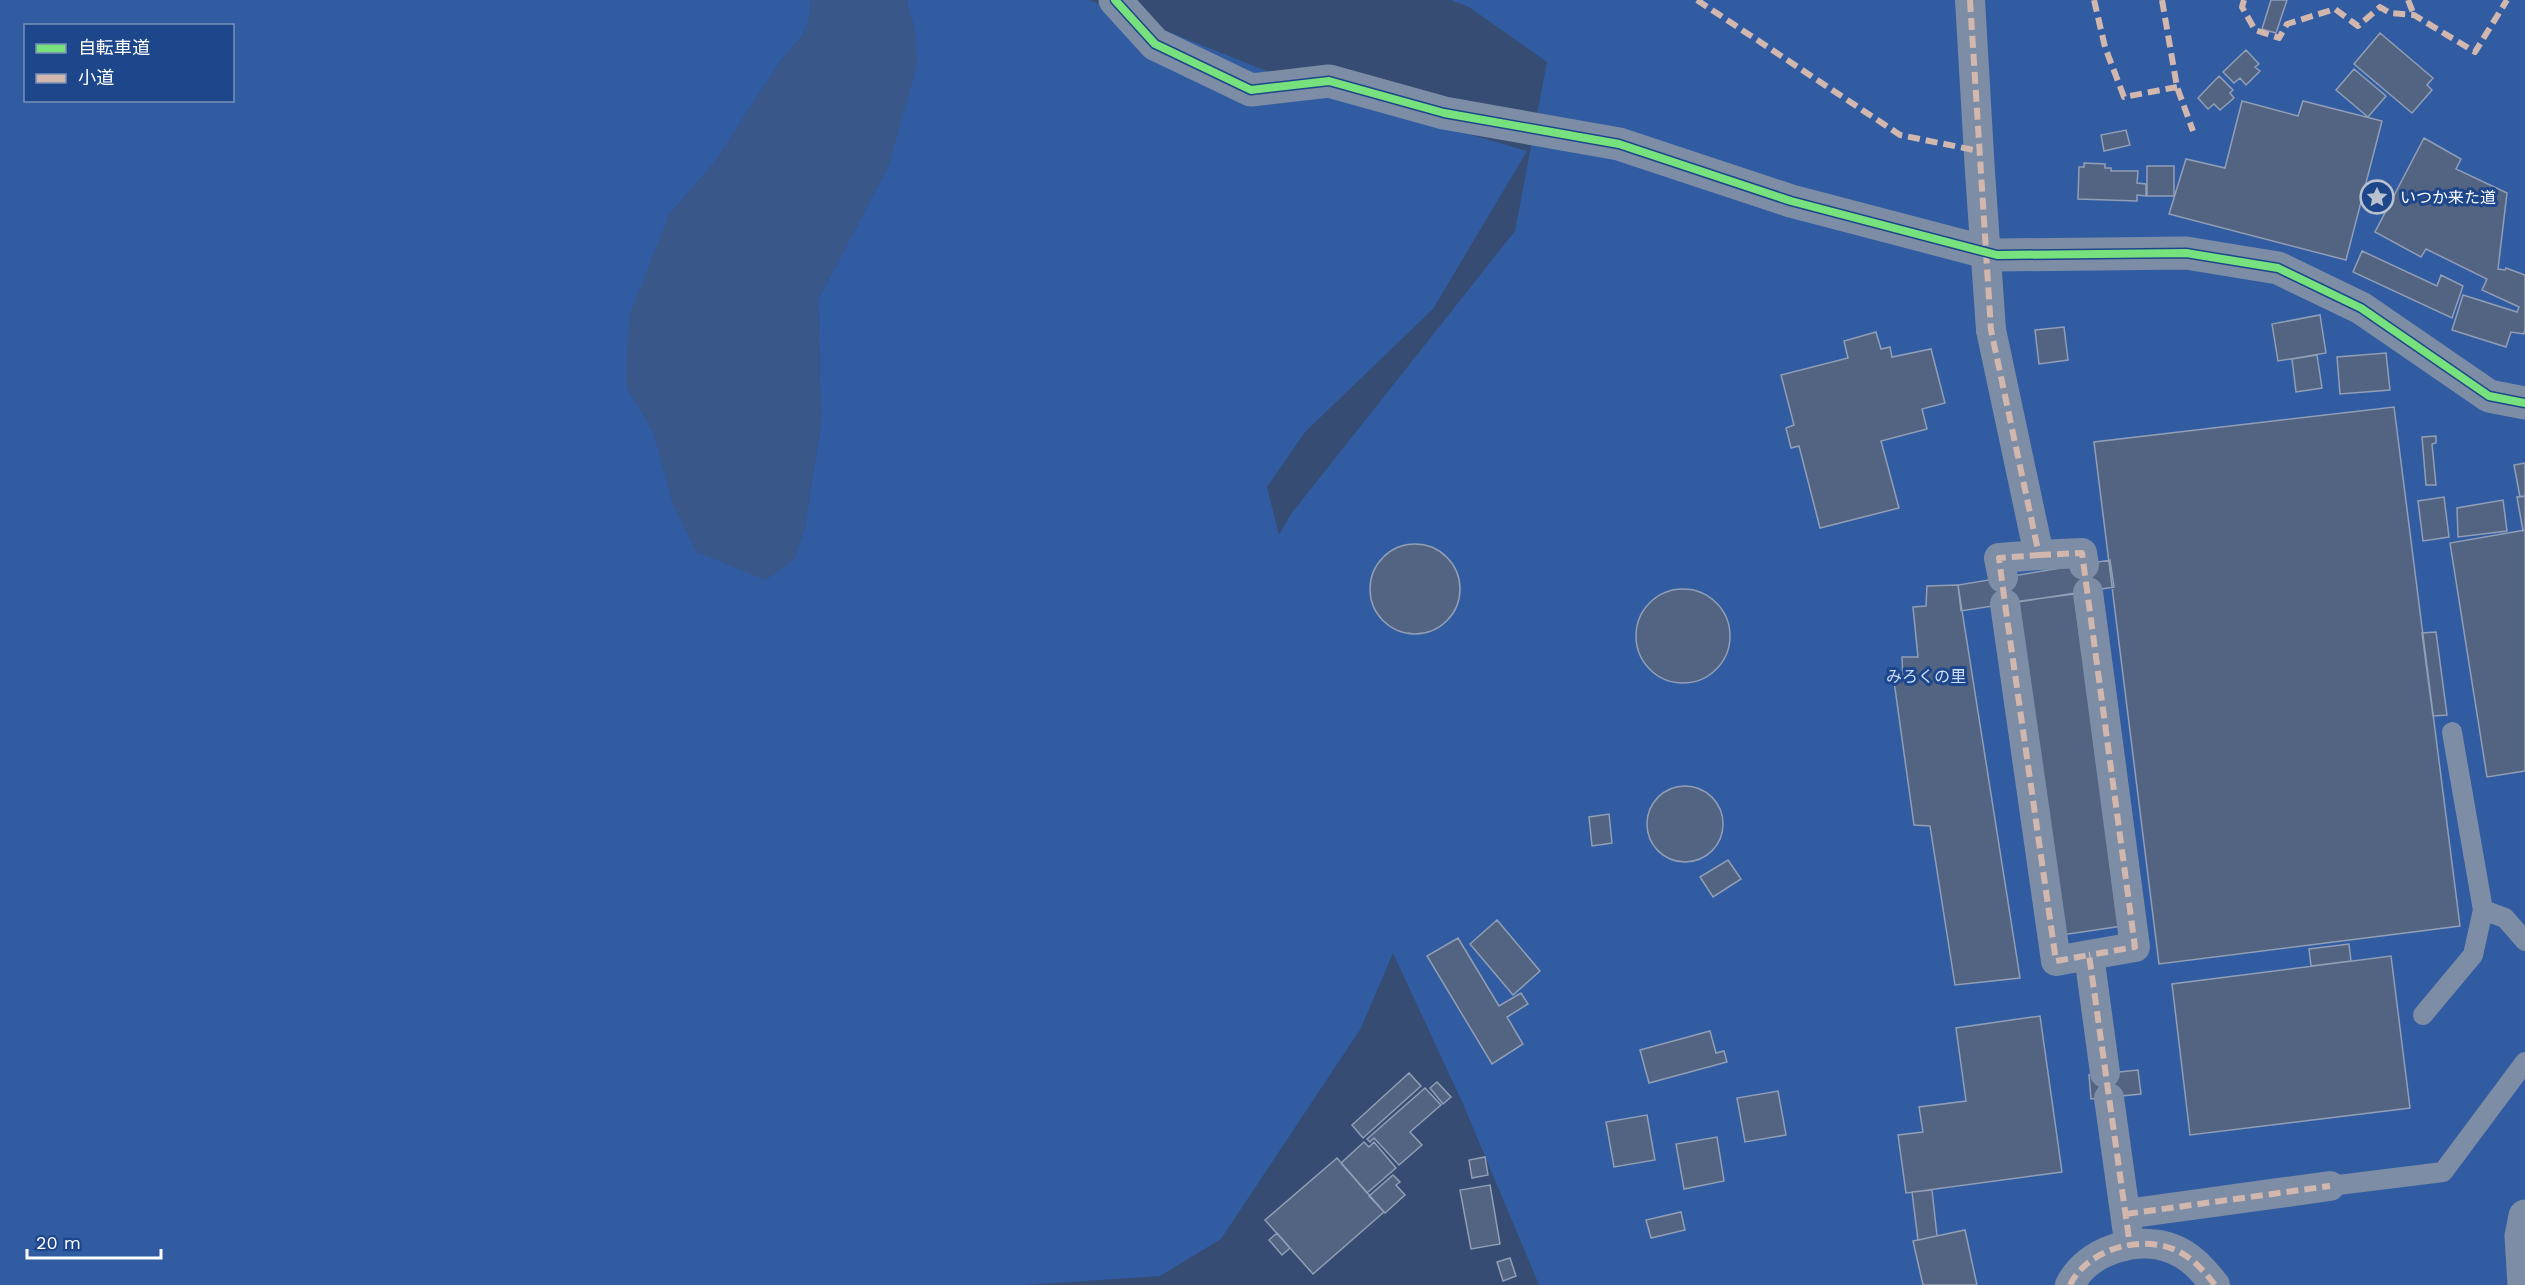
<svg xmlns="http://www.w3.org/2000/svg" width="2525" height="1285" font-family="'Work Sans','Noto Sans JP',sans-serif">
	<rect width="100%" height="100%" fill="#364c72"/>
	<path fill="#315ca2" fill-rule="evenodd" d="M0,0H811L809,20L802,36L780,62L715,162L669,215L627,387L654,433L673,504L794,560L805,526L821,422L818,300L889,164L915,31L906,0H1089L1301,85L1527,151L1433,309L1305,432L1267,487L1279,535L1291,514L1515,231L1547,62L1469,7L1451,0H2525V1285H1539L1464,1106L1393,953L1361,1028L1221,1239L1160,1276L1025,1285H0ZM26,26H232V100H26Z"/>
	<path fill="#3a5789" d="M811,0H906L915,31L917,65L889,164L818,300L821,422L805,526L794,560L766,580L696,552L673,504L654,433L627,387L626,367L630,314L669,215L715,162L780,62L802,36L809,20Z"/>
	<path fill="#526482" stroke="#919eb5" stroke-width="1.5" d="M2271,0H2287L2276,33L2262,29Z
		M2380,33L2433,78L2427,85L2432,90L2412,113L2354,64Z
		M2246,50L2259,64L2255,67L2260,71L2246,85L2240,78L2234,83L2223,72Z
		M2354,69L2386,96L2368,117L2336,90Z
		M2219,76L2233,90L2230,93L2234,98L2220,110L2214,104L2208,109L2198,98Z
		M2242,101L2298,116L2303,101L2382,121L2346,260L2169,214L2186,159L2225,168Z
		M2126,130L2130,145L2104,151L2101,135Z
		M2424,138L2461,159L2456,169L2507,193L2498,269L2505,270L2506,268L2525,275V329L2524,334L2511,332L2506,347L2452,330L2463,295L2517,312L2519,307L2482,290L2487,279L2426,249L2421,257L2375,232Z
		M2084,163L2105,164V168H2111V171H2138L2137,183L2146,184V196L2137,195V201L2078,199L2079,167H2084Z
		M2147,166H2174V196H2147Z
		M2362,251L2437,286L2441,275L2463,286L2452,318L2353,272Z
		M2320,315L2326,353L2278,361L2272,324Z
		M2064,327L2068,360L2039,364L2035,330Z
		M1876,332L1881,349L1890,347L1892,357L1931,349L1945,403L1922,409L1927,429L1881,441L1899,508L1820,528L1799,446L1791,448L1786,428L1794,425L1781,375L1848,358L1844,341Z
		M2386,353L2390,390L2340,394L2337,357Z
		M2317,355L2322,388L2296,392L2292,359Z
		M2394,407L2460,926L2159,964L2094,442Z
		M2436,436V443L2432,444L2436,485H2426L2422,437Z
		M2525,463V496L2520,497L2514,465Z
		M2525,496V530L2523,531L2517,497Z
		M2444,497L2449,537L2423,541L2418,501Z
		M2503,500L2507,531L2458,537L2457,508Z
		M2525,530V771L2487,777L2450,543Z
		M1370 589a45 45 0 1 1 90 0a45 45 0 1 1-90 0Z
		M2110,560L2114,587L1961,611L1958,585Z
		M1958,585L2020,978L1955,985L1930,826L1914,825L1894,681H1903L1902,657H1918L1913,607L1926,606L1927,586Z
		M1636 636a47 47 0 1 1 94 0a47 47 0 1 1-94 0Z
		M2074,594L2122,926L2062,935L2014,602Z
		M2436,632L2447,715L2433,716L2422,633Z
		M1647 824a38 38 0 1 1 76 0a38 38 0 1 1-76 0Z
		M1609,814L1612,843L1592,846L1589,817Z
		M1728,860L1741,879L1713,897L1700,877Z
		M1497,920L1540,971L1513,995L1470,944Z
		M1458,938L1499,1006L1521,993L1528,1004L1507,1017L1523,1044L1492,1064L1427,956Z
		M2349,944L2351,961L2311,966L2309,949Z
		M2391,956L2410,1108L2190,1135L2172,984Z
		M2040,1016L2062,1172L1906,1193L1898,1135L1923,1132L1919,1107L1966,1101L1956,1028Z
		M1710,1031L1716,1053L1724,1051L1727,1062L1649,1083L1640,1050Z
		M2138,1070L2141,1094L2091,1099L2089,1075Z
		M1409,1073L1421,1086L1363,1138L1352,1125Z
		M1437,1082L1451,1097L1443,1104L1430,1088Z
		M1425,1088L1441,1105L1410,1132L1422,1145L1399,1165L1374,1138L1370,1142L1367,1139Z
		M1778,1091L1786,1135L1745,1142L1737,1098Z
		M1647,1115L1655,1160L1614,1167L1606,1122Z
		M1717,1137L1724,1181L1684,1189L1676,1144Z
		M1364,1142L1369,1147L1374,1142L1396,1168L1367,1193L1341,1163Z
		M1485,1157L1488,1175L1472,1178L1469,1160Z
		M1337,1158L1384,1212L1313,1274L1265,1220Z
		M1393,1175L1400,1182L1396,1185L1405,1195L1385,1213L1369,1196Z
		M1490,1185L1500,1244L1471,1249L1460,1190Z
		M1932,1190L1937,1236L1918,1240L1912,1192Z
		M1681,1212L1685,1230L1651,1238L1646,1220Z
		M1965,1230L1977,1285H1923L1913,1241Z
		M1277,1233L1290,1248L1282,1255L1269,1240Z
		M1510,1258L1516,1276L1503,1281L1497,1262Z"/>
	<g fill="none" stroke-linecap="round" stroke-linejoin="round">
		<path stroke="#7d8da6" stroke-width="20" d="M2483,910L2505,918L2525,941
			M2423,1015L2473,955L2483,910L2452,732
			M2330,1186L2443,1172L2525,1062"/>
		<path stroke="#7d8da6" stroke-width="30" d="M1970,0L1980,172
			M1991,330L2039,555L1999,558L2003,578
			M2039,555L2082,553L2084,565
			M2088,592L2135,947L2089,955
			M2005,604L2056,961L2089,955L2105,1073
			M2109,1098L2128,1234
			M2126,1214L2330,1186
			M2070,1285C2087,1250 2138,1235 2173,1249C2191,1256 2203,1270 2215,1285"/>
		<path stroke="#7d8da6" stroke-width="33" d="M1115,0L1155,44L1251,90L1329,81L1444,113L1619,144L1791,201L1997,255L2186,253L2278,268L2361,308L2489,396L2525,403
			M2524,1285L2521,1236L2525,1216"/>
		<path stroke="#7d8da6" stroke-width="30" d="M1980,172L1991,330"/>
		<path stroke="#d1b7ad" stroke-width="6" stroke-dasharray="12 6" stroke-linecap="butt" d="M1697,0L1900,135L1979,151
			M1970,0L1991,330L2039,555L1999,558L2005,604L2056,961L2089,955L2130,1246
			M2094,0L2105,47L2124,97L2177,87
			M2162,0L2177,87L2193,131
			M2244,0L2242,7L2255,30L2279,38L2287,24L2335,9L2358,26L2380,7L2390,13L2414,15L2475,52L2507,0
			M2408,0L2414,15
			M2039,555L2082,553L2135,947L2089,955
			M2126,1214L2330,1186
			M2070,1285C2087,1250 2138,1235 2173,1249C2191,1256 2203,1270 2215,1285"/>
		<g stroke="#1d468b" stroke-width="11">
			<path id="cycleway" d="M1115,0L1155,44L1251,90L1329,81L1444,113L1619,144L1791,201L1997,255L2186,253L2278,268L2361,308L2489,396L2525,403"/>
		</g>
		<use href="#cycleway" stroke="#77e17e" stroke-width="8"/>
	</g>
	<defs>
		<g id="sight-ring" transform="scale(1.725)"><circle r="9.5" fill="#1d468b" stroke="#b9c0ce" stroke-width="1.5"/><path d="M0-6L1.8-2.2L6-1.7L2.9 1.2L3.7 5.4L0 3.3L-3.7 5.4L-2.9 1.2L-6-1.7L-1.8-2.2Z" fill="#b9c0ce"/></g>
	</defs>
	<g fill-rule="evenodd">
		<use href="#sight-ring" x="2377" y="197"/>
	</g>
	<g text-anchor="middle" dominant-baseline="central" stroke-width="6" stroke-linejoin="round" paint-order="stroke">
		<g font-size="16" fill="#fff" stroke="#1d468b" text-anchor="start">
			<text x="2400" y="197">いつか来た道</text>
		</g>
		<g font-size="16" fill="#cedff9" stroke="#1d468b">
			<text x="1926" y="676">みろくの里</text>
		</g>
	</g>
	<rect x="24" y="24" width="210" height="78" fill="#1d468b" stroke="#7790b9" stroke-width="1.5"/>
	<rect x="36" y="44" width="30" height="9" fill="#77e17e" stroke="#7790b9" stroke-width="1.5"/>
	<text x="78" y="54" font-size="18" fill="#ffffff">自転車道</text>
	<rect x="36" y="74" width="30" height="9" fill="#d1b7ad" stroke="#7790b9" stroke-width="1.5"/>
	<text x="78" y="84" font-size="18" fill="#ffffff">小道</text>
	<path d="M27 1249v9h134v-9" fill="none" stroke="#ffffff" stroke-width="3"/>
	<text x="36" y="1249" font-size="18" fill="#ffffff" stroke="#1d468b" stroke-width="4.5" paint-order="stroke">20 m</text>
</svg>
